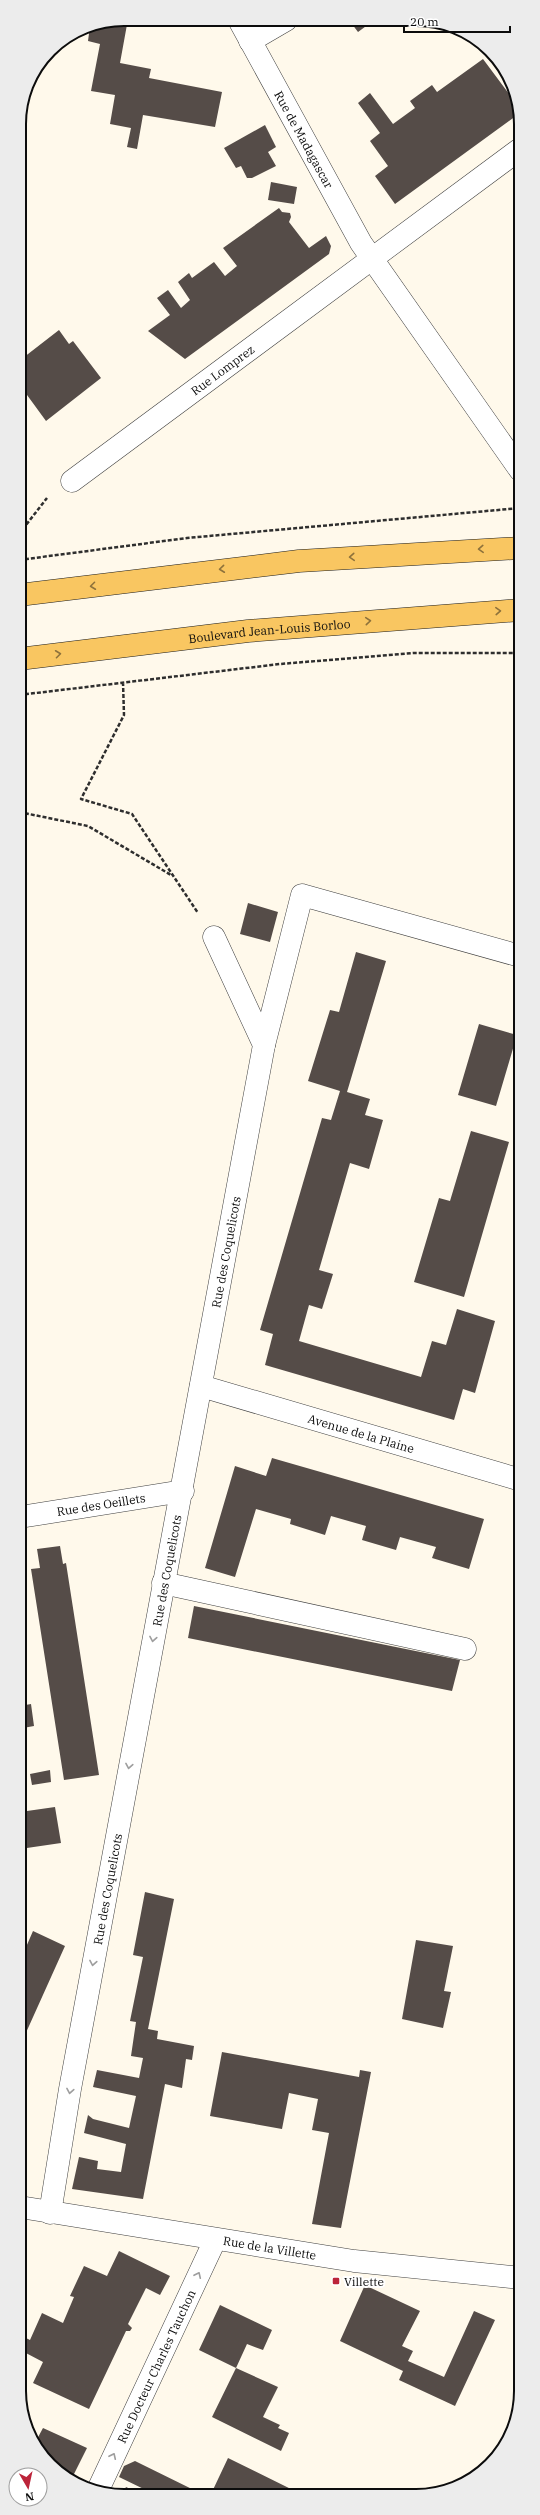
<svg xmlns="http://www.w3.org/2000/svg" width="540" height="2515" font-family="'IBM Plex Serif',serif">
	<rect width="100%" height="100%" fill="#fff9eb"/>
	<path fill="#554c48" d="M128,19L120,63L151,69L149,78L222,92L215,127L143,115L137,149L127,147L131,128L110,124L115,95L91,91L100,44L88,41L90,26L103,25V23Z
		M349,20L373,21L358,32Z
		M483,59L518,106L520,113L395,204L375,176L388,166L370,141L380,133L358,103L370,93L393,124L415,108L410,101L432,85L437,92Z
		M265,125L276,147L268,152L276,166L252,178H247L241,166L236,168L224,148Z
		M271,182L297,187L294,204L268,200Z
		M279,208L282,212L290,213L291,217L289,222L309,248L326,236L331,246L329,254L185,359L148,331L170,315L157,298L168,290L181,308L190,300L178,282L189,273L192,278L214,262L225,276L237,266L223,248Z
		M59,330L69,344L73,341L101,378L46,421L19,384V361Z
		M248,903L278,912L270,942L240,934Z
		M356,952L386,961L347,1092L370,1099L365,1115L383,1120L369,1169L350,1163L319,1270L333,1274L322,1309L309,1305L299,1341L421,1377L432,1341L446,1345L457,1309L495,1321L475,1393L463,1389L454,1420L265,1365L273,1334L260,1330L322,1118L331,1120L340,1091L308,1081L330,1010L339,1012Z
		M479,1024L517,1035L496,1106L458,1095Z
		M471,1131L509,1142L464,1297L414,1282L439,1198L450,1201Z
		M272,1458L484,1519L469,1569L432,1558L436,1547L400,1537L396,1550L362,1540L366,1526L331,1516L325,1535L290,1524L291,1519L256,1509L235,1577L205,1568L235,1466L266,1476Z
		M60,1546L63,1564L66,1563L99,1775L64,1780L31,1569L40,1568L37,1549Z
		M194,1606L460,1660L452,1691L188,1638Z
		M20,1641L23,1656H20Z
		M31,1704L34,1726L23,1728L20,1706Z
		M50,1770L51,1782L32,1785L30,1774Z
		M55,1807L61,1843L20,1849V1812Z
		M145,1892L174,1899L148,2029L158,2031L157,2039L194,2046L192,2060L186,2059L182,2088L165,2084L143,2199L72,2189L79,2157L98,2161L97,2169L121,2172L126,2144L84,2133L88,2115L93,2119L129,2128L136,2096L93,2087L97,2070L139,2078L143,2058L131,2056L136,2022L130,2021L143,1957L133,1955Z
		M33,1931L65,1946L20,2046V1961Z
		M416,1940L453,1946L444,1991L451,1992L443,2028L402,2019Z
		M222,2052L359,2077L360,2070L371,2072L341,2228L312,2224L329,2133L312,2130L318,2099L289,2093L282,2129L210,2116Z
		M119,2251L170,2276L160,2295L146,2288L128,2324L132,2328L130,2331H126L89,2409L33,2383L43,2362L24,2352L20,2359V2335L30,2340L42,2313L63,2323L74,2297L70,2296L84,2266L107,2276Z
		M364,2287L371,2288L420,2311L402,2346L413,2351L408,2361L444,2377L474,2311L495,2320L455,2406L399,2380L403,2371L340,2341Z
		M220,2305L272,2330L263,2350L247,2344L236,2368L199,2350Z
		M516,2331H521V2398L519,2408Z
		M236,2368L278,2387L263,2417L280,2425L278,2428L289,2433L281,2451L212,2417Z
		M43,2428L87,2448L73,2476L45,2461L36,2441Z
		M228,2458L303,2495L211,2494Z
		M135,2461L202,2494H154L119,2477L124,2466Z
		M126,2487L141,2494H122Z"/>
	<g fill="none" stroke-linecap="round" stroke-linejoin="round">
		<g stroke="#3f3f3f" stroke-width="23">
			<g id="minor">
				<path id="s1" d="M239,20L361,243L520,470"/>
				<path d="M250,41L286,20"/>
				<path id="s2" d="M72,481L520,149"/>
				<path d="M264,1045L302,895L520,956"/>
				<path id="s3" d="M201,1386L521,1480"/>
				<path id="s4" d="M20,1517L183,1491"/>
				<path d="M163,1583L465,1649"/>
				<path id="s5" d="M20,2207L354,2261L521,2278"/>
				<path id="s6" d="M50,2213L70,2089L264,1045L214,937"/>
				<path id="s7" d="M97,2492L215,2240"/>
			</g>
		</g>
		<g stroke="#1d1d1d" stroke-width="23">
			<g id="major">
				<path d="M19,595L299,561L520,548"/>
				<path id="s8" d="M19,659L248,631L520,610"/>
			</g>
		</g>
		<path stroke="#2e2e2e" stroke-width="2.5" stroke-dasharray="4 2" stroke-linecap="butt" d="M19,534L47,498
			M19,560L187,538L520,508
			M123,682L124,715L81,799L132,814L198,913
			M19,695L280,664L414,653H520
			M19,812L88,826L171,875"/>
		<use href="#minor" stroke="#fff" stroke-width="22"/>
		<use href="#major" stroke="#f9c661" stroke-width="22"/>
	</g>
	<defs><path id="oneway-chevron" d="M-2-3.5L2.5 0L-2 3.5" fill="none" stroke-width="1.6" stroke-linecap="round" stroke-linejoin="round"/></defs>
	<g stroke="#8e723b">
		<use href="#oneway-chevron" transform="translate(481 549) rotate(177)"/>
		<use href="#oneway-chevron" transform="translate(352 557) rotate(176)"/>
		<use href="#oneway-chevron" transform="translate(222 569) rotate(174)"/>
		<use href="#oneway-chevron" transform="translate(93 586) rotate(173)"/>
		<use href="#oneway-chevron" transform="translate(498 611) rotate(-3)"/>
		<use href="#oneway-chevron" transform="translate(368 621) rotate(-5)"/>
		<use href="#oneway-chevron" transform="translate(58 654) rotate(-7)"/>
	</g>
	<g stroke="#9e9e9e">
		<use href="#oneway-chevron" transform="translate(153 1639) rotate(100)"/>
		<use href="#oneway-chevron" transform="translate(129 1766) rotate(100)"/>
		<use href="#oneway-chevron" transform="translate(93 1963) rotate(100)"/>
		<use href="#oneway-chevron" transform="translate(70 2091) rotate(100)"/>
		<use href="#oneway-chevron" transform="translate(198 2275) rotate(-65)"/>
		<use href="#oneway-chevron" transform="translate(113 2456) rotate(-65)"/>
	</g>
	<rect fill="#bc243a" stroke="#fff" stroke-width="1.5" x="332" y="2277" width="8" height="8" rx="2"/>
	<g text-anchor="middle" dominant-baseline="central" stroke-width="4" stroke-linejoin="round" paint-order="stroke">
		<g font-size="12" fill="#0c0c0c" stroke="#fff">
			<text stroke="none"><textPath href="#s1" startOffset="136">Rue de Madagascar</textPath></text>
			<text stroke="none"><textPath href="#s2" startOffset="187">Rue Lomprez</textPath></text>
			<text stroke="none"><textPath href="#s8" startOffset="252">Boulevard Jean-Louis Borloo</textPath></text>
			<text stroke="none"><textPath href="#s6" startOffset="977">Rue des Coquelicots</textPath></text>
			<text stroke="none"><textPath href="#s3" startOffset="167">Avenue de la Plaine</textPath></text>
			<text stroke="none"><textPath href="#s4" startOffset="82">Rue des Oeillets</textPath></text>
			<text stroke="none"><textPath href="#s6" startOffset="653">Rue des Coquelicots</textPath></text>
			<text stroke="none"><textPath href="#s6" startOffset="329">Rue des Coquelicots</textPath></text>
			<text stroke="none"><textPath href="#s5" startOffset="253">Rue de la Villette</textPath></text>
			<text stroke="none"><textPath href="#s7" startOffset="139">Rue Docteur Charles Tauchon</textPath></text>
		</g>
		<g font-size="12" fill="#0c0c0c" stroke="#fff" text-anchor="start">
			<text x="344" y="2281">Villette</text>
		</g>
	</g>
	<path d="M0 0H540V2515H0ZM124 26H416A98 98 0 0 1 514 124V2391A98 98 0 0 1 416 2489H124A98 98 0 0 1 26 2391V124A98 98 0 0 1 124 26Z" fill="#ececec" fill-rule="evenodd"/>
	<path fill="none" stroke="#0c0c0c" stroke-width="2" d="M124 26H416A98 98 0 0 1 514 124V2391A98 98 0 0 1 416 2489H124A98 98 0 0 1 26 2391V124A98 98 0 0 1 124 26Z"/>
	<g transform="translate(28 2487) rotate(171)"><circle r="19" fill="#ffffff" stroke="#9e9e9e"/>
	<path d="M0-3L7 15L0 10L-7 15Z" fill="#bc243a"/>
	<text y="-6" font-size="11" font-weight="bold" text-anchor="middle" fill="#0c0c0c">N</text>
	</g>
	<path d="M404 26v6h106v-6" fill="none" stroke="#0c0c0c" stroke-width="2"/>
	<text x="410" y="26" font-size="12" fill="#0c0c0c" stroke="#ffffff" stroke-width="3" paint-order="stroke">20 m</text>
</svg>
